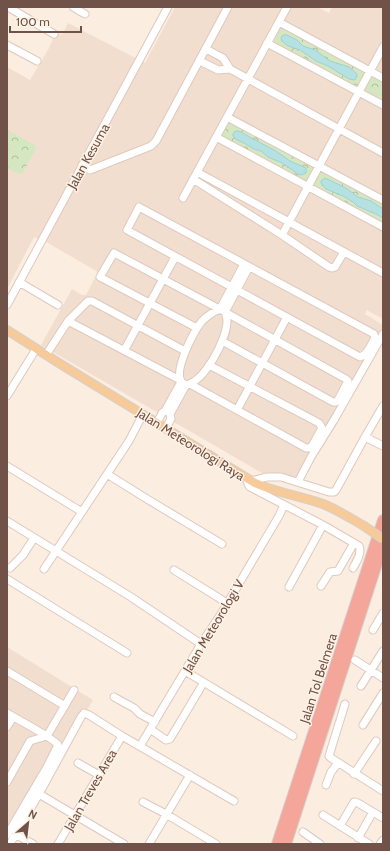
<svg xmlns="http://www.w3.org/2000/svg" width="390" height="851" font-family="Cabin,sans-serif">
	<defs>
		<pattern id="park-crowns" width="20" height="18" patternUnits="userSpaceOnUse"><rect width="20" height="18" fill="#d4e7c0"/><path d="M2 6a3 3 0 1 1 6 0M12 15a3 3 0 1 1 6 0" fill="none" stroke="#b0be9e"/></pattern>
	</defs>
	<rect width="100%" height="100%" fill="#fbede0"/>
	<path fill="#f2decf" d="M175,7H317L329,13L332,7H383V319L367,310L365,314L383,325V330L296,481L274,480L41,345L72,289L82,295H86L98,272L48,243L34,237L7,289V67L30,80L48,50L56,32L62,35L68,23L145,63Z
		M7,647L93,700L7,844Z"/>
	<path fill="url(#park-crowns)" d="M280,27H283L365,72V74L357,88L273,43L272,41Z
		M372,76L374,77L383,81V103L364,91V90L370,77Z
		M229,121L314,167L315,169L306,182L223,137L221,136V134Z
		M7,130L35,145L36,148L22,174H19L7,168Z
		M321,170L383,203V224L313,186V183L319,171Z"/>
	<path fill="#b6e1e3" stroke="#9dd2d4" d="M284,35H287L297,40L303,46L315,50L330,61L349,67L357,74V76L355,80L349,79L328,66L316,61L300,50L288,46L282,41L281,38L282,36Z
		M235,131H238L241,132L253,139L276,151L290,161L306,168V173L301,175L298,174L282,163L268,157L261,151L254,149L242,142L237,140L233,136V134Z
		M325,178L346,188L358,197L371,201L383,209V218L376,214L357,206L353,202L343,196L326,189L321,183V181Z"/>
	<g fill="none" stroke-linecap="round" stroke-linejoin="round">
		<g stroke="#dec9bd" stroke-width="9">
			<path id="minor" d="M8,7L54,34
				M73,7L85,14
				M279,22L383,78
				M267,43L383,105
				M7,45L37,61
				M206,49L223,58L230,69L383,153
				M200,61L218,70L230,69
				M227,117L383,200
				M216,137L383,227
				M82,165L90,170L146,148L151,146L156,141L228,7
				M197,172L383,273
				M193,179L282,235L329,267L332,268L335,267L344,252
				M183,198L287,7
				M139,207L374,334L375,338C371,344 368,355 360,357L127,230Z
				M282,235L383,47
				M244,264L220,309C213,312 207,316 202,321C194,331 174,369 181,381C182,383 184,384 186,385C205,381 227,339 227,321C227,318 226,315 225,312L249,267
				M19,282L58,305
				M7,305L168,7
				M68,321L180,380
				M197,328L100,277L114,253L225,312L346,379L348,381L347,383L338,400L336,402H333L222,341
				M125,349L175,257
				M46,355L68,321L88,301H92L185,351
				M190,384L306,448H309L312,446L322,428L319,423L209,365
				M7,396L36,349
				M237,410L287,317
				M157,423L162,413L165,411L181,382
				M166,428L171,419L170,414L186,385
				M365,437L383,446
				M7,466L82,512
				M107,474L147,499L222,544
				M246,478L248,484L250,487L323,525L359,546C362,553 357,561 353,568
				M251,481L267,477H281L329,492H334L336,490L365,437L383,406
				M298,482L311,457L334,420L383,334
				M7,521L56,551L131,597L201,644
				M10,568L23,555L34,538
				M44,569L129,441L143,414
				M174,570L227,603
				M7,579L127,653
				M321,586L330,572L338,571L354,543
				M289,587L323,525
				M373,630L383,613
				M355,660L383,678
				M7,671L65,706
				M185,671L293,736
				M361,686L383,651
				M114,697L134,708L140,714L155,722
				M345,704L329,756L331,758L383,791
				M7,713C16,719 54,738 58,745L47,767L7,835
				M363,725L383,693
				M7,727L13,717
				M150,729L166,740L170,739L201,687
				M47,736L74,690
				M140,746L201,644L221,614L279,516L284,505
				M78,763L99,775
				M354,774L376,741
				M7,782L30,741L47,736
				M326,785L331,772L338,763
				M39,794L124,844
				M143,802L166,814L216,844
				M323,815L369,844
				M340,826L354,802L358,803L383,818
				M303,832L320,844
				M15,834L33,844
				M358,838L373,812
				M10,844L39,794L81,717L84,713L89,715L122,736L234,801
				M58,844L122,736
				M149,844L190,775
				M380,844L383,840"/>
		</g>
		<g stroke="#d7cfcc" stroke-width="10">
			<path id="major" d="M7,330L62,365L255,483C277,493 301,496 323,504C338,510 350,518 364,526"/>
		</g>
		<g stroke="#d7cfcc" stroke-width="12">
			<path id="highway" d="M277,844L383,520
				M286,844L383,545"/>
		</g>
		<use href="#minor" stroke="#fff" stroke-width="7"/>
		<use href="#major" stroke="#f7ca9a" stroke-width="8"/>
		<use href="#highway" stroke="#f3a699" stroke-width="10"/>
		<g stroke="#d7cfcc" stroke-width="10" stroke-linecap="butt">
			<path id="major-bridge" d="M364,526L383,539"/>
		</g>
		<use href="#major-bridge" stroke="#f7ca9a" stroke-width="8"/>
	</g>
	<g text-anchor="middle" dominant-baseline="central" stroke-width="3" stroke-linejoin="round" paint-order="stroke">
		<g font-size="13" fill="#705249" stroke="#fef2e5">
			<text transform="translate(88 156) rotate(-61)">Jalan Kesuma</text>
			<text transform="translate(191 444) rotate(32)">Jalan Meteorologi Raya</text>
			<text transform="translate(213 626) rotate(-59)">Jalan Meteorologi V</text>
			<text transform="translate(318 678) rotate(-72)">Jalan Tol Belmera</text>
			<text transform="translate(90 790) rotate(-60)">Jalan Treves Area</text>
		</g>
	</g>
	<rect width="390" height="851" fill="none" stroke="#705249" stroke-width="16"/>
	<g transform="translate(28 823) rotate(28)" stroke="#fef2e5" stroke-width="3" paint-order="stroke">
	<path d="M0-3L7 15L0 10L-7 15Z" fill="#705249"/>
	<text y="-6" font-size="11" font-weight="bold" text-anchor="middle" fill="#705249">N</text>
	</g>
	<path d="M10 26v6h71v-6" fill="none" stroke="#705249" stroke-width="2"/>
	<text x="16" y="26" font-size="12" fill="#705249" stroke="#fef2e5" stroke-width="3" paint-order="stroke">100 m</text>
</svg>
